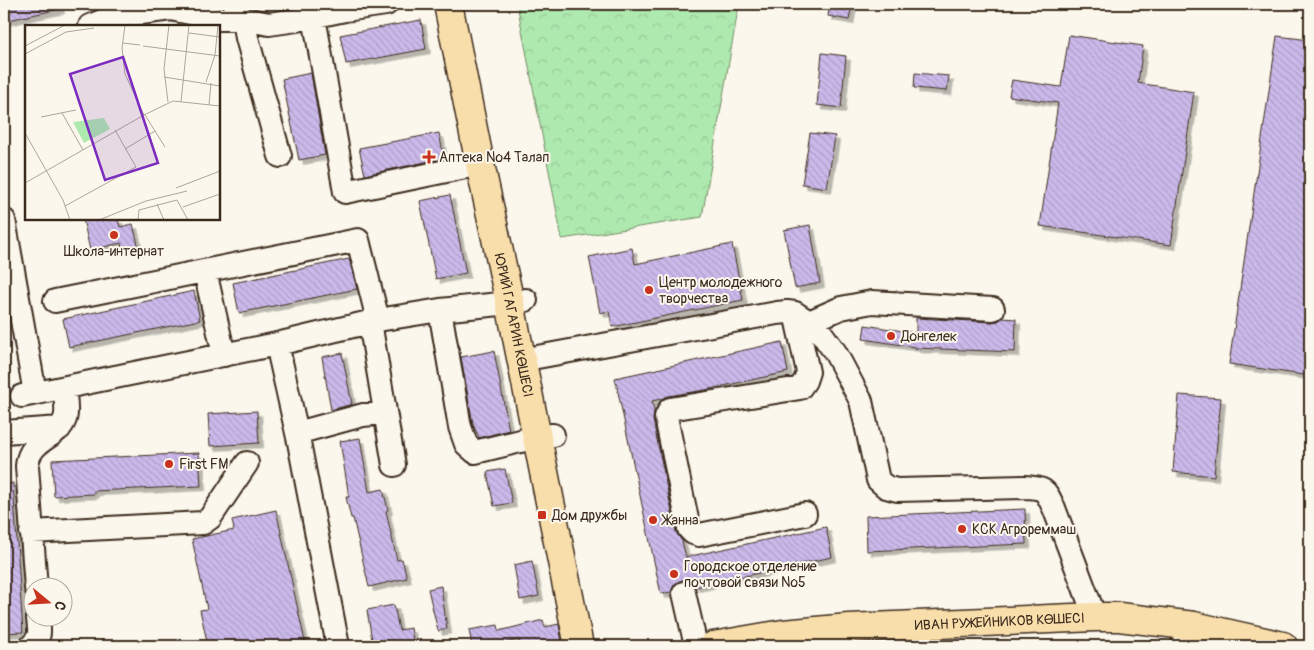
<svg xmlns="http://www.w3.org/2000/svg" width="1314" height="650" font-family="Pangolin,sans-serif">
	<defs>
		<pattern id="park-crowns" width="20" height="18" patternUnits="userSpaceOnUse" patternTransform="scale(1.25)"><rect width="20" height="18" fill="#aeeaaf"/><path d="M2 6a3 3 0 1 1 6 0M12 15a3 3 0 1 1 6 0" fill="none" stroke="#97c996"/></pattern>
		<pattern id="building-back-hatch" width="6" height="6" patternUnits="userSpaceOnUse" patternTransform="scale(1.25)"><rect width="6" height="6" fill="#cab9ea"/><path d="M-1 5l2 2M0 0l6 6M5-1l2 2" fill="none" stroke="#ae9fc8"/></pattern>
		<filter id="shadow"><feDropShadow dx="4.5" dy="4.5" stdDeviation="0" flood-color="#0004"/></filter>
	</defs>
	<rect width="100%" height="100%" fill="#fbf7ec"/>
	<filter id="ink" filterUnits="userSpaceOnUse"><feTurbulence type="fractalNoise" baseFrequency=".02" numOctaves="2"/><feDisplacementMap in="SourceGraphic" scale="10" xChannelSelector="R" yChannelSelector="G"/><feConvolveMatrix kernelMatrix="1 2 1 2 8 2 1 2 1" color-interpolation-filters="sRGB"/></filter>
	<g filter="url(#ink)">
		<path fill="url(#park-crowns)" stroke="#748a66" d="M517,4H739L702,217L562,239Z"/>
		<path fill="url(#building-back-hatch)" stroke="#3b2a1e" filter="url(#shadow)" d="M4,4H59L60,9L4,21Z
			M830,4H852L849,20L828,16Z
			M421,20L426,49L346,64L340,35Z
			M1069,35L1143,46L1138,83L1194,92L1171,245L1040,226L1058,103L1009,96L1012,80L1061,87Z
			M1277,36L1310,40V376L1229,364Z
			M822,53L846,56L841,108L817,105Z
			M311,73L325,155L299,160L282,79Z
			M915,73L949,76L947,91L914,88Z
			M439,133L444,158L365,175L359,148Z
			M810,133L835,136L827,188L802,184Z
			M450,195L466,273L436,279L420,201Z
			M83,219H118L120,227L133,224L138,245L122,248L121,243L90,250Z
			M810,225L820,283L795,288L784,230Z
			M732,244L743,300L612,327L609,311L600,313L589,257L632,248L635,264Z
			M349,259L357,289L239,313L233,283Z
			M194,291L200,320L69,347L63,319Z
			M916,318L992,322L998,321L1002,318L1016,319L1015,352L915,348V347L863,339L865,325L916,333Z
			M782,342L788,372L705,390L668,396L661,399L652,401L654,411L653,420L676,532L682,541L686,557L826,527L832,557L695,587L693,584L688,581L682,580L675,584L671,592L661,594L615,378Z
			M494,351L509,430L479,438L473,424L461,357Z
			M342,353L352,404L331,410L322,357Z
			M1179,395L1221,398L1214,476L1173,472Z
			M257,411L259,443L210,446L208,414Z
			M360,438L369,492L383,489L388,510L386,511L397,560L402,559L407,578L369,587L353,518H351L346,497H349L340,441Z
			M199,453L201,486L94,491V494L54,496L52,460Z
			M505,469L512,503L494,506L487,472Z
			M13,483L23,632L4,633V484Z
			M1025,509L1026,544L867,551L866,516Z
			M276,510L306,646H208L200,610L207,609L192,539L234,530L232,520Z
			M532,561L539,596L520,600L514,565Z
			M441,586L447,629L438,631L428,589Z
			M394,605L399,630L411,628L414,646H373L367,610Z
			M543,620L545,627L559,624L562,643L550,646H520L519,640L487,646H472L469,630L498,625L499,631Z"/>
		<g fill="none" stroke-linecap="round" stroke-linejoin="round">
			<g stroke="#3b2a1e" stroke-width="26">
				<path id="minor" d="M235,10L244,19L269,24L297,20L345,10L386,4
					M314,17L345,192L480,164
					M90,26L111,17L171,9L218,19H244L247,38L280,156
					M4,220L35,393
					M205,271L224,355
					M55,301L358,240L378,320
					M440,310L460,427L466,444L475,452L537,437L553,435
					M795,313L809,322L822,334L835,352L861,401L878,480L886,487L897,490L1025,487C1046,488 1045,490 1054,508L1095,617
					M370,322L394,465
					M809,322L841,308L872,302L993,309
					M277,344L299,442L338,646
					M521,360L777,313L787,312L795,313L808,372L805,381L800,388L670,409L666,417L689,529L693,533L699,535L805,514
					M22,396L277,344L378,320L440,310L510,303L526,300
					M4,432L60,428
					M297,433L363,415L384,413
					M31,532L203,523L210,518L247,463
					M36,588L27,466C29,438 58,439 65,419C68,410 65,397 64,388
					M684,593L696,646
					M31,646C42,637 39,630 38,618
					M1182,646L1194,626"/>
			</g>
			<g stroke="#3b2a1e" stroke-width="31">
				<g id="major">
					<path id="s1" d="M448,4L480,164L510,303L579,646"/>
					<path id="s2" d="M713,646L783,634L849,628L1095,617H1119L1194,626L1283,646"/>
				</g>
			</g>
			<use href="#minor" stroke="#fbf7ec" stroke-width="22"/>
			<use href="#major" stroke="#f8deab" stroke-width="28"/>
		</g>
	</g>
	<g fill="#c8321e" stroke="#fbf7ec" stroke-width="2">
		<path d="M426.5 149.5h5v5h5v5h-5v5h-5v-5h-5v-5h5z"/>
		<circle cx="114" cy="235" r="5"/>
		<circle cx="649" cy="290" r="5"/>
		<circle cx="891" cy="336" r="5"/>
		<circle cx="169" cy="464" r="5"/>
		<rect x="537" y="510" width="10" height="10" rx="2.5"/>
		<circle cx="653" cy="520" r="5"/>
		<circle cx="962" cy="529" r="5"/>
		<circle cx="674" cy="574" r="5"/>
	</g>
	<g text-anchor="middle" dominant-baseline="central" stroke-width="4" stroke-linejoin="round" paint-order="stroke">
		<g font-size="14" fill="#3b2a1e" stroke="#fbf7ec" text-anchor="start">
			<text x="439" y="157">Аптека №4 Талап</text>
			<text x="114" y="251" text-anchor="middle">Школа-интернат</text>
			<text x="659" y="282">Центр молодежного<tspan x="659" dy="16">творчества</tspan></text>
			<text x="901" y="336">Донгелек</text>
			<text x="179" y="464">First FM</text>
			<text x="552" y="515">Дом дружбы</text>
			<text x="663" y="520">Жанна</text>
			<text x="972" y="529">КСК Агрореммаш</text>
			<text x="684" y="566">Городское отделение<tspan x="684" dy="16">почтовой связи №5</tspan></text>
		</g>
		<g font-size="14" fill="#3b2a1e" stroke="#fbf7ec">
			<text stroke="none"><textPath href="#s1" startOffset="328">ЮРИЙ ГАГАРИН КӨШЕСІ</textPath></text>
			<text stroke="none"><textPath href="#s2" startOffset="288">ИВАН РУЖЕЙНИКОВ КӨШЕСІ</textPath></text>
		</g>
	</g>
	<g transform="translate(25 25)">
		<rect width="195" height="195" fill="#fbf7ec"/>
		<path d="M79,93L85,104L59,118L48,97Z" fill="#aeeaaf"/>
		<path fill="none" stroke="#aea59a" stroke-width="1" d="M164,8L195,12M98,18L115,20M0,21L40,0M118,21L195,31M0,29L41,7L69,3M139,52L195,61M181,57L190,30L193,0M143,77L139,44L144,0M156,77L164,0M184,80L186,58M37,88L58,125M119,90L148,76L195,81M120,90L140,122M16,92L51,85M90,105L111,142M0,108L38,175L45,195M100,124L130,106M0,158L119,90L100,49L97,23L100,0M151,163L195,146M132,179L139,195M40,181L111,142M158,182L195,169M74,195L121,176L162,166M113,195L114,185L152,175L163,195"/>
		<path fill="#7b2cbf" fill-opacity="0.15" stroke="#7b2cbf" stroke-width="2.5" d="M98,32L133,138L80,155L45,49Z"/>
		<rect width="195" height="195" fill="none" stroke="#3b2a1e" stroke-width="2.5"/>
	</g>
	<rect width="1314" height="650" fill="none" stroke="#fbf7ec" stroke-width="20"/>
	<rect x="10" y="10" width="1294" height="630" fill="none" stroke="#3b2a1e" stroke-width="2" filter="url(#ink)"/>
	<g transform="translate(48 602) rotate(108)"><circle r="24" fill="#fbf7ec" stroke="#aea59a"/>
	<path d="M0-4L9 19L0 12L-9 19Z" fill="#c8321e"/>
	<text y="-8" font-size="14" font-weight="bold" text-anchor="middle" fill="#3b2a1e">С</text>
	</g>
</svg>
